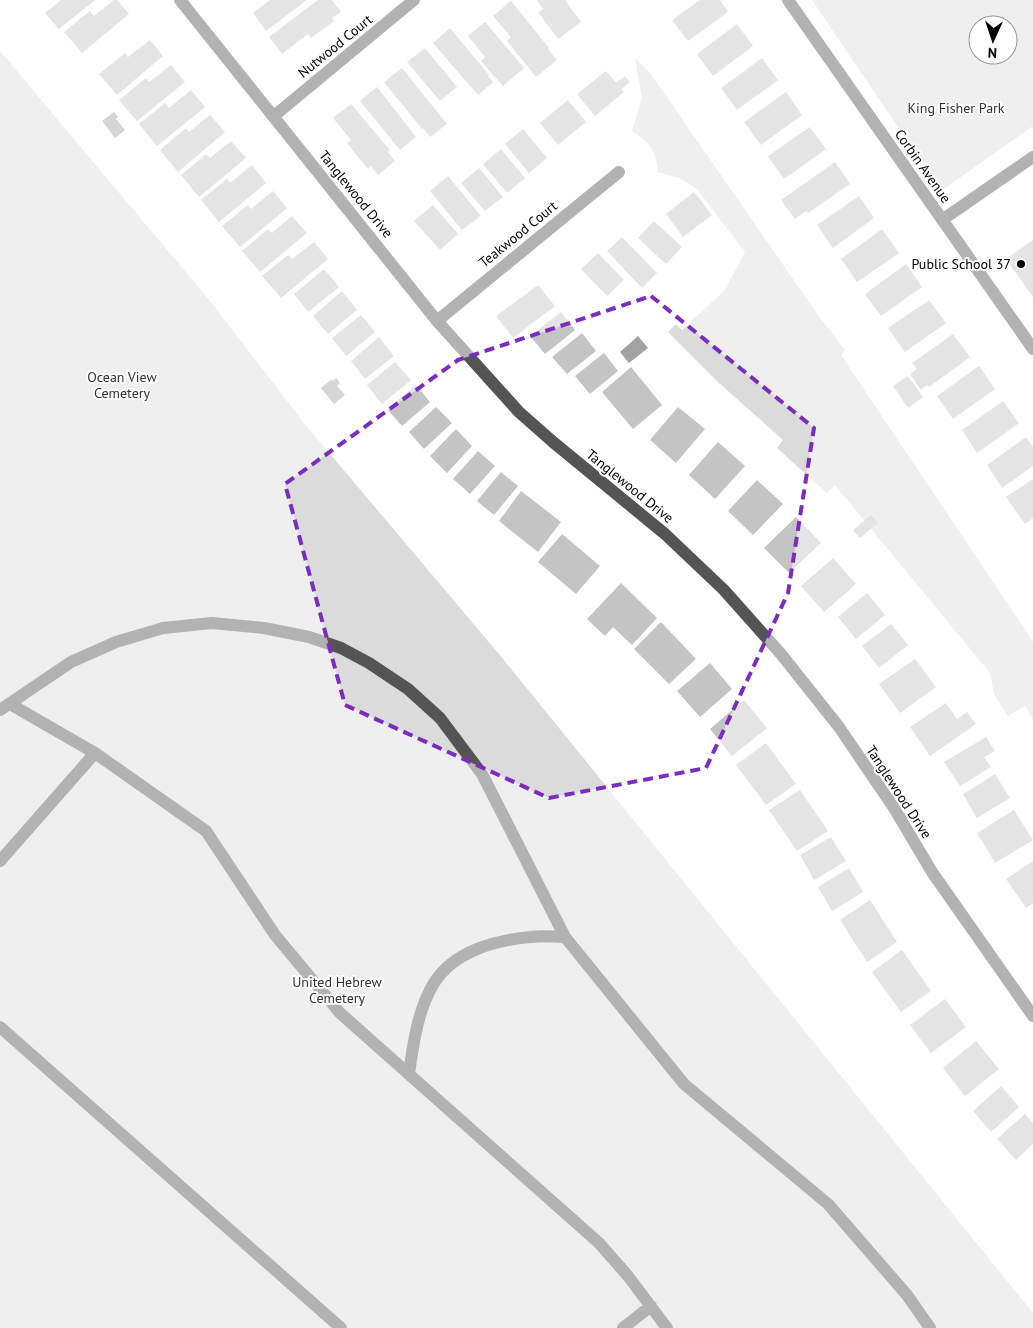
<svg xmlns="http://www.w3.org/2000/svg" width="1033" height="1328" font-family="'PT Sans',sans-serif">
	<rect width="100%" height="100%" fill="#fff"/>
	<path fill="#dbdbdb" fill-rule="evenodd" d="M812,0H1033V126L941,191ZM978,25H1008V55H978Z
		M0,51L210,301L304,423L504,660L1033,1313V1328H0Z
		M635,58L650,73L818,315L845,350L841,355L1033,642V719L1025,706L1008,716L994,694L990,673L835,485L827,493L777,448L783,440L719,383L668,332L676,324L682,330L725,290L745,252L697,189L679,178L658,172C656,150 650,142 632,131L642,98Z"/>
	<path fill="#a2a2a2" d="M114,112L118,117L116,119L125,130L115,138L102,121Z
		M638,336L648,348L629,363L620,352Z
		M336,378L340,383L337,386L345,395L334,404L321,388L332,379L333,381Z"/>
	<path fill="#c4c4c4" d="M61,0H95L59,29L45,13Z
		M114,0H117L129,14L82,53L64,32L90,11L94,16Z
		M270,0H307L266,31L253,13Z
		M318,0H332L341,12L332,18L334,21L311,38L308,34L282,54L269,37Z
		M537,0H565L581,22L558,39L538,12L543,9Z
		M700,0H720L728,12L688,41L672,20Z
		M511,1L549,48L548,49L557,60L536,77L507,41L511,37L493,16Z
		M485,22L524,68L503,86L481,61L485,57L468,36Z
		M737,24L753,46L713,76L697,54Z
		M450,28L489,75L488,76L493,82L478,95L433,43Z
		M150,40L163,56L117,95L99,74L125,53L128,57Z
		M425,48L457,87L440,101L407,62Z
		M762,58L778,80L737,110L721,88Z
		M171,65L185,82L137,121L119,100L146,78L149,82Z
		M402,68L447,124L430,137L423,128L422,129L384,82Z
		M606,71L616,83L625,76L630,82L621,89L624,92L595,116L577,94Z
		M377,87L416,137L400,150L360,101Z
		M191,90L205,107L157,146L139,124L165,103L169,108Z
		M786,92L802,115L761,145L744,122Z
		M568,100L586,122L558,145L540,123Z
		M351,104L390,150L388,152L395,161L378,175L371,166L368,169L347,143L351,140L333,118Z
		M210,115L225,132L178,172L160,150L186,128L189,132Z
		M810,127L826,149L784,179L768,156Z
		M523,129L547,158L529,173L505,144Z
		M231,141L246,158L199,197L181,175L206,154L210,158Z
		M501,149L525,178L507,193L483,164Z
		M835,162L850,184L808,213L806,211L795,219L781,200Z
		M252,165L266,183L219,222L201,200L227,179L230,183Z
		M479,168L503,197L485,211L461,183Z
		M448,176L481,216L462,230L430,191Z
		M273,191L287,208L240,247L222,226L248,205L251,209Z
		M694,192L712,215L683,237L666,214Z
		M859,196L874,218L833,248L817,225Z
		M433,205L458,234L440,250L414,221Z
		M292,216L307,233L260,272L242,251L268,229L272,233Z
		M654,221L682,247L666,264L638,238Z
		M882,229L899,253L857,282L841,259Z
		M622,237L657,273L642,288L607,251Z
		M1033,240V297L1006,259Z
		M314,242L328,259L281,298L262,276L288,255L292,259Z
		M598,253L624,280L607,296L581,269Z
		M906,264L922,287L881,316L865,294Z
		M324,269L339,287L308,312L294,294Z
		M538,285L555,306L513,338L496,316Z
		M342,291L357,310L328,334L313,316Z
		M929,300L946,323L905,352L888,328Z
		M561,312L575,330L545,354L530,336Z
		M361,315L375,332L346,356L332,338Z
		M582,333L596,351L567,374L552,357Z
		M953,334L970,357L929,387L927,385L921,390L910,374L917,369L912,363Z
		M379,337L394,356L365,379L351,361Z
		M604,353L618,371L590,394L575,376Z
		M395,362L411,380L382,404L367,385Z
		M979,366L995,389L953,419L937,396Z
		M631,367L662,405L633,429L602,392Z
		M908,376L923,397L908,408L893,386Z
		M416,385L430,402L402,426L387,409Z
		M1003,401L1019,423L977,453L962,430Z
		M436,407L452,423L424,449L409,432Z
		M678,407L705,429L676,463L650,440Z
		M456,429L472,446L447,473L430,456Z
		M1026,437L1033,447V466L1002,488L987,465Z
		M718,442L745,466L715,499L689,475Z
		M478,451L495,466L470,494L453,479Z
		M501,472L518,486L494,515L477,501Z
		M1033,479V518L1025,524L1006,497Z
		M757,480L783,504L753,535L728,511Z
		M521,491L561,522L538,552L499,521Z
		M871,515L878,523L860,538L853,530Z
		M796,517L821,543L789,573L764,548Z
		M562,534L600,566L576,594L538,562Z
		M833,558L856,584L824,612L801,586Z
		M621,583L657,618L632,645L613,627L605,636L587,619Z
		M867,593L885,615L856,639L838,617Z
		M661,622L696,659L669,684L634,649Z
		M891,624L908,645L879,668L862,646Z
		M915,659L936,687L900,713L879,684Z
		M710,663L732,689L700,717L677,691Z
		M744,700L767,728L732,756L710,729Z
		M946,703L957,719L967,712L976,724L930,756L910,727Z
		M986,737L995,751L984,757L991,767L960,786L944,762Z
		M766,743L796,784L766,805L736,765Z
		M995,774L1010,798L977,818L963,794Z
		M800,790L828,831L797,851L769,810Z
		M1014,810L1033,840L995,863L977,833Z
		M831,837L846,861L814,880L800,855Z
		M1033,861V903L1026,908L1006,879Z
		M849,868L863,892L832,911L818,887Z
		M870,900L897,942L867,962L840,920Z
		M902,950L931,991L901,1012L872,972Z
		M945,999L966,1027L931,1053L910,1025Z
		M976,1041L999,1069L965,1096L943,1068Z
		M1001,1086L1019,1107L991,1132L973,1111Z
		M1025,1114L1033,1123V1144L1016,1160L997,1139Z"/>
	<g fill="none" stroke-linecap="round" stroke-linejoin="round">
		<path stroke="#545454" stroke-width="12" d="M180,0L437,321L519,412L553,442L665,534L724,590L781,654L839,727L894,808L932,872L1033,1016
			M788,0L1033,349
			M274,116L414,0
			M942,220L1033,157
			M437,321L619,172
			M10,704L95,753L206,831L275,935L340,1013L599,1243L628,1276L667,1328
			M0,710L71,662L116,642L163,628L212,623L264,628L309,637L341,648L369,663L408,689L440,718L482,774L565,937L684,1084L828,1204L907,1295L930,1328
			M0,861L95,753
			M0,1027L341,1328
			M409,1074C413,1044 418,1009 434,983C454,951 496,940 531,937C542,935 554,937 565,937
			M623,1328L651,1306"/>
	</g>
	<path d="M0 0H1033V1328H0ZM651,296L814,428L788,593L706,768L549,798L345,705L285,484L458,360Z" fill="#fff" fill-opacity=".55" fill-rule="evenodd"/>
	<path fill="none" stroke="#7b2cbf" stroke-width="4" stroke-dasharray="10 6" stroke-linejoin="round" d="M651,296L814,428L788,593L706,768L549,798L345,705L285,484L458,360Z"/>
	<circle fill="#000" stroke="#fff" stroke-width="2" cx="1021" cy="264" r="5"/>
	<g text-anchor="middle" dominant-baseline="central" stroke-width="4" stroke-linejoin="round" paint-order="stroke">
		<g font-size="14" fill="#000" stroke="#fff">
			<text transform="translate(335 46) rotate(-39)">Nutwood Court</text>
			<text transform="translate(923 166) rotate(55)">Corbin Avenue</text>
			<text transform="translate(356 194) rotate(51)">Tanglewood Drive</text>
			<text transform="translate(518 234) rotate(-39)">Teakwood Court</text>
			<text transform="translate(630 486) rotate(39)">Tanglewood Drive</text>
			<text transform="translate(899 792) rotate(57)">Tanglewood Drive</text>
		</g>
		<g font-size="14" fill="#323232" stroke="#fff">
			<text x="956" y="108">King Fisher Park</text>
			<text x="122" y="377">Ocean View<tspan x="122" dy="16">Cemetery</tspan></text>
			<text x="337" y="982">United Hebrew<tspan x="337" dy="16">Cemetery</tspan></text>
		</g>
		<g font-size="14" fill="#000" stroke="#fff" text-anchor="end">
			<text x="1011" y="264">Public School 37</text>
		</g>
	</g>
	<g transform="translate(993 40) rotate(183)"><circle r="24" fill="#ffffff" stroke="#999999"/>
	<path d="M0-4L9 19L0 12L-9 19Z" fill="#000000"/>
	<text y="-8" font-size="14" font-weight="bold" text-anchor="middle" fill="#000000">N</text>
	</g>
</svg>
